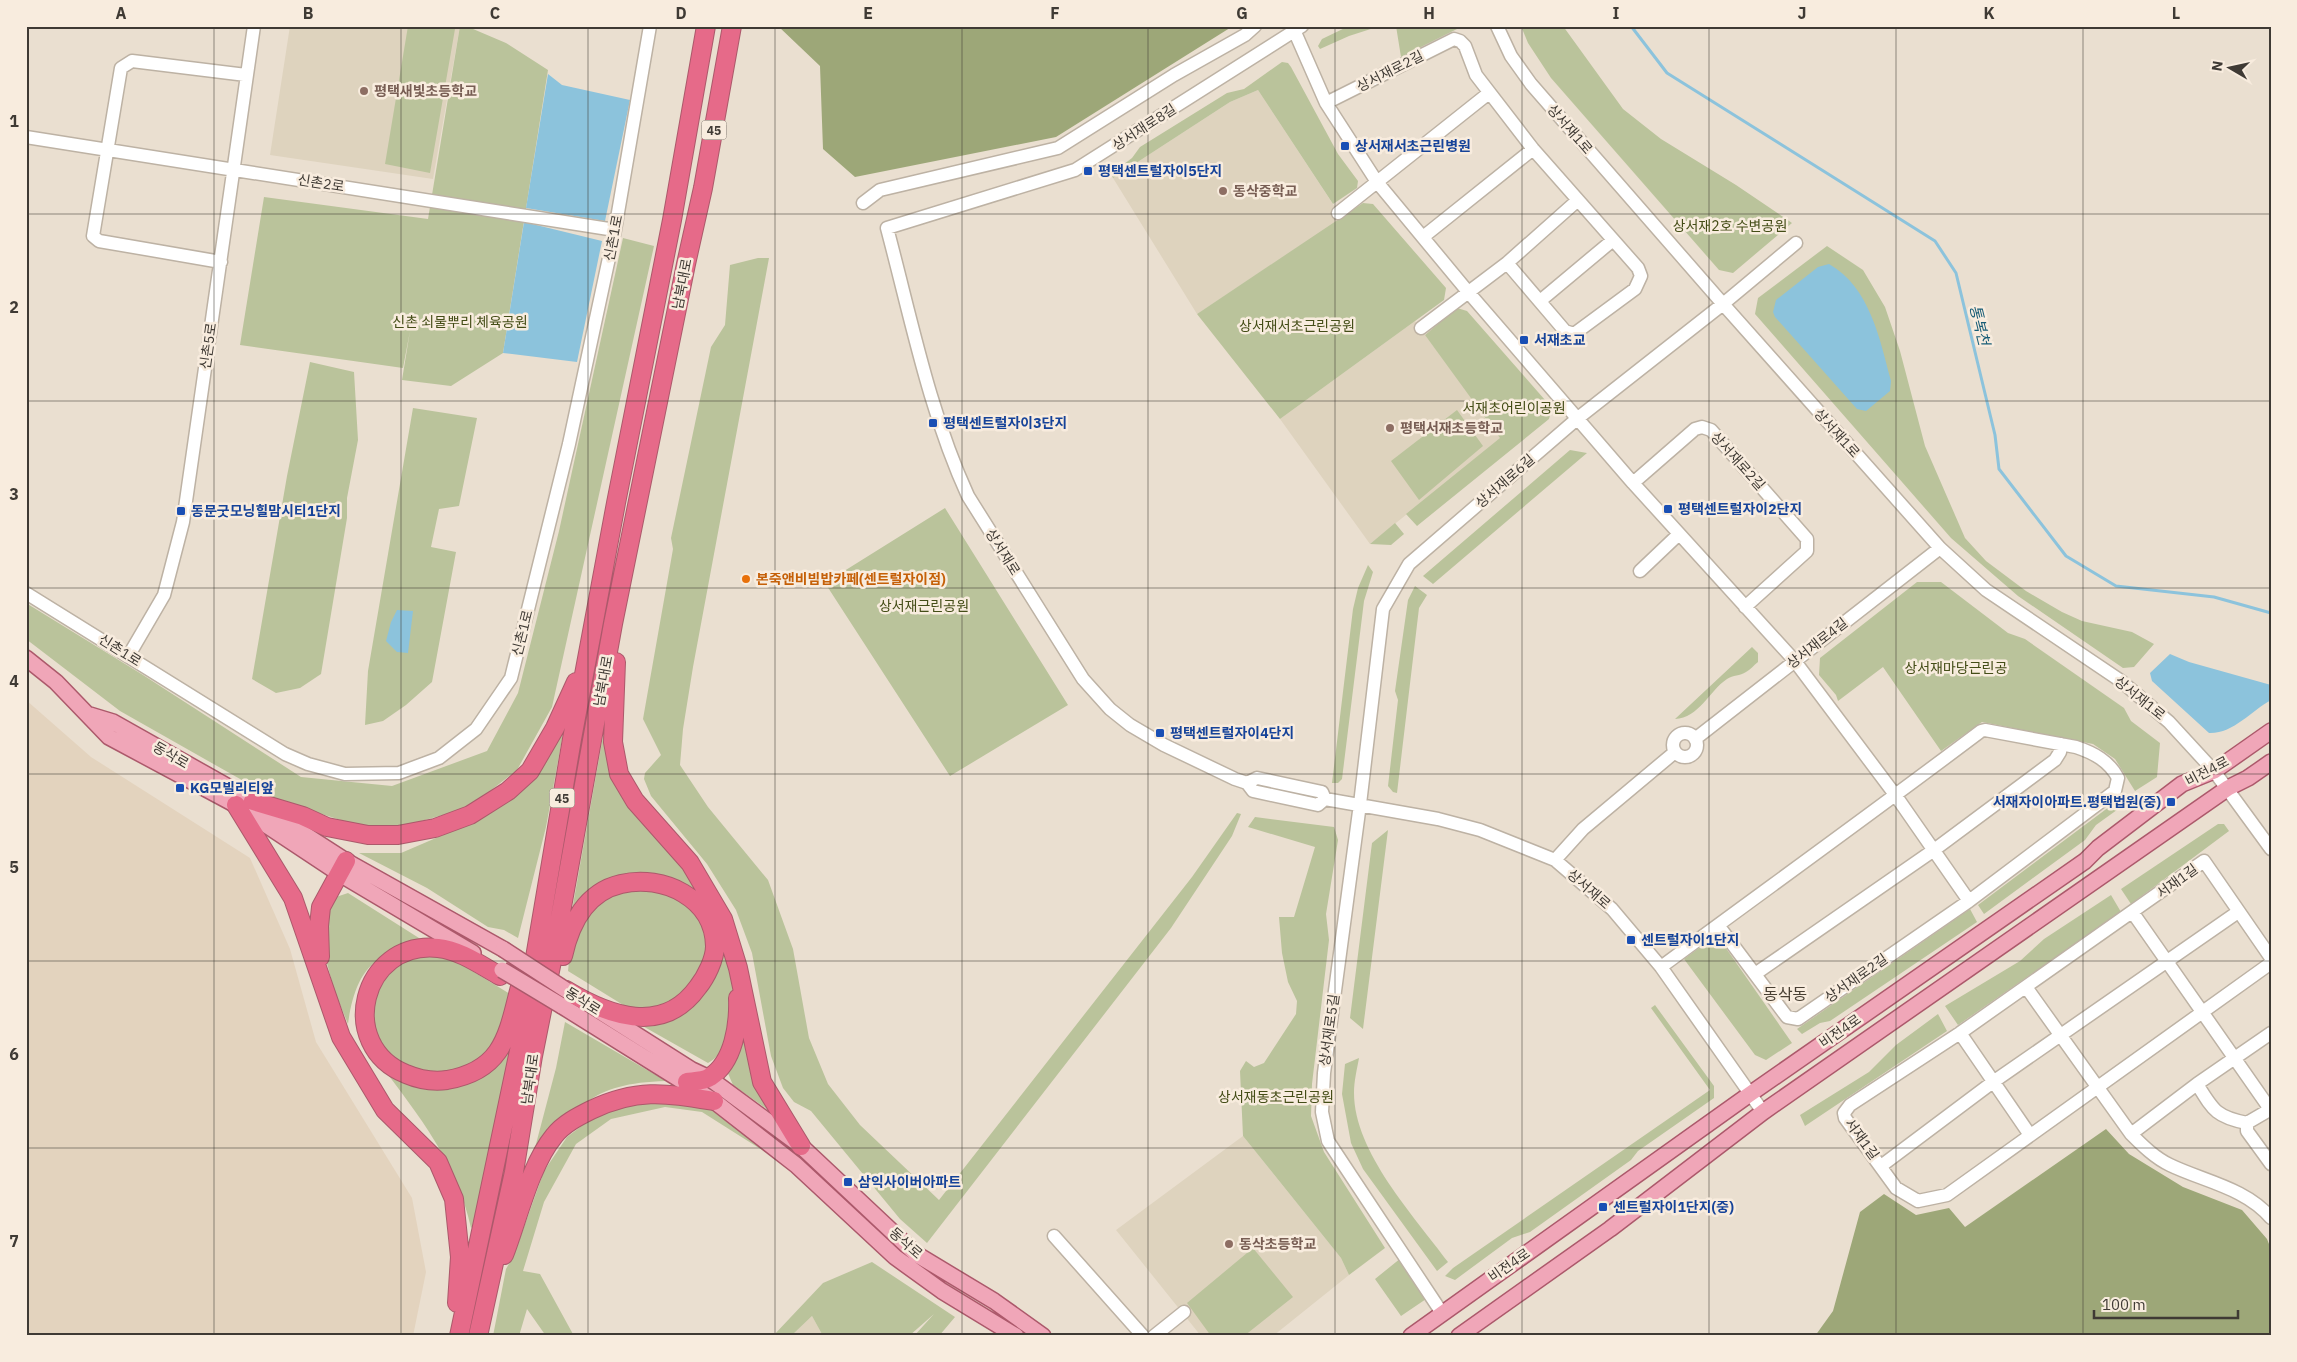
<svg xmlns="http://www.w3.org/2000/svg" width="2297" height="1362" font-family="'IBM Plex Sans','Noto Sans KR',sans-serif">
	<rect width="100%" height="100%" fill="#eadfd0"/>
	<path fill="#e3d3be" d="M26,700L91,757L250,858L290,949L316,1042L412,1198L426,1272L413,1336H26Z"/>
	<path fill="#ded3be" d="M290,26H460L433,179L270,155Z
		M1258,90L1342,218L1197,314L1113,178L1230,102Z
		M1415,321L1501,438L1370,544L1280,419Z
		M1243,1136L1341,1258L1349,1275L1273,1336H1201L1116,1230Z
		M812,1316L823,1336H791Z"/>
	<path fill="#bac39b" d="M408,26L455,29L430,173L385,164Z
		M460,26H466L506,43L548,70L503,353L451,386L402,380L410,331L403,368L240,345L264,197L428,219Z
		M1349,26H1380L1349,36L1320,49L1318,46L1322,39Z
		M1396,26H1463L1401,57Z
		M1521,26H1563L1623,109L1661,139L1736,185L1792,223L1733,273L1719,270L1551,78L1528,43Z
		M1282,62L1288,63L1291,67L1338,154L1358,181L1357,188L1333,204L1258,90L1230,102L1113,178L1111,174L1132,158L1140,147L1227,93L1244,89Z
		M1363,203L1373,204L1446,288L1444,300L1280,419L1197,314Z
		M623,238L654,246L552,707L517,770L468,808L389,830L347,822L277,800L120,711L26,639V603L143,675L301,777L392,786L487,751L518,693L559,531Z
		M1827,246L1863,270L1885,307L1900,351L1925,446L1965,538L1986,561L2026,591L2062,612L2082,621L2132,632L2154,644L2134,667L2123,668L2018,596L1951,538L1755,314L1758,298Z
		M758,258H769L693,667L683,729L680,765L708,807L768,880L793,949L809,1038L828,1084L860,1125L939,1200L1192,877L1237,813L1241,814L1232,836L1171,928L927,1243L900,1219L811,1111L794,1102L783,1088L771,1056L752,953L736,910L707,864L651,796L644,779L645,773L661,755L643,719L673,549L671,538L711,347L725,325L730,265Z
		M1457,308L1467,311L1552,408L1549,419L1417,526L1406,514L1500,438L1425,335Z
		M310,362L354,372L358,440L347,498V518L321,674L300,688L276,693L252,679L287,476Z
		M413,408L477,418L459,506L439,509L431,547L456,552L432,682L406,705L383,721L365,725L368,671Z
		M1457,410L1483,446L1419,500L1391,461Z
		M1570,450L1587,453L1433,584L1423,576Z
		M945,508L1068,705L950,776L825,583Z
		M1395,523L1404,534L1391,545L1370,544Z
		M1368,565L1373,572L1364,601L1342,779L1338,783H1332L1353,609L1358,588Z
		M1917,582H1941L2008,633L2025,639L2124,708L2131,721L2160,743L2157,777L2135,791L2115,759L2093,744L1982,722L1941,751L1883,667L1838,701L1836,695L1819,675L1820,658Z
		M1415,586L1427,595L1419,608L1397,793L1393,792L1388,786L1398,700L1395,691L1408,600Z
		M1752,647L1758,653V662C1754,665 1750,670 1746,672C1740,676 1733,675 1727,679C1709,691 1699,718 1675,719Z
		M605,725C607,755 615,781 630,807C637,817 648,826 657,834C666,843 674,853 682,863C692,877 708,900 714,915C731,951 752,1039 708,1063L632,1020C641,1020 651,1020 659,1018C713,1005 739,943 699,901C695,896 689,887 684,884C669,877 651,875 635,877C600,880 591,888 571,916Z
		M564,728L546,827L518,938L504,930L488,927L427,888L359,853H401L478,820Z
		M2125,795L2128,802L2096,825L2085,840L1984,914L1978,905Z
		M1255,817L1334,827L1338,840L1326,914L1329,940L1312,1084L1311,1116L1324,1152L1385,1248L1349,1275L1341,1258L1243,1136L1240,1071L1246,1061L1254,1067L1264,1063L1296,1014L1297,1001L1288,982L1282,953L1279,917H1294L1315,847L1248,827Z
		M2218,824H2224L2229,831L2131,904L2121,889Z
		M1388,830L1387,838L1363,1029L1350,1018L1372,843Z
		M646,885L688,901L708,936L709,952L690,991L660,1008H628L568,971L571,942L588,912L604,899L622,890Z
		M348,893L430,945C415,949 398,951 384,957C359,967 351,1001 348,1024L334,990L323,948L330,899Z
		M2111,895L2121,912L1958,1025L1945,1006L2020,961L2044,939Z
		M1970,909L1977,922L1830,1021L1820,1023L1802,1034L1797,1029Z
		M1714,937L1721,941L1792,1043L1766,1060L1755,1055L1684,959Z
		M420,953L451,958L510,994L499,1038L480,1059L449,1076L409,1072L376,1042L370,1002L383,973Z
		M1655,1005L1714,1086V1098L1638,1151L1631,1160L1530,1232L1512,1238L1455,1280L1445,1276L1453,1268L1710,1090L1651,1008Z
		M1938,1014L1947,1031L1805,1126L1800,1115L1869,1072L1896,1045Z
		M565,1022L666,1081C590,1083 575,1108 531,1163L556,1068Z
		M743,1024L771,1112L733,1085L727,1071Z
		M511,1048L473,1226L471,1228C457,1163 419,1116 380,1064L397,1076L490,1070L504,1058Z
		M1359,1058C1357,1069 1354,1081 1354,1093C1354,1152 1414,1216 1448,1262L1437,1271L1363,1169L1351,1143L1342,1094L1345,1064Z
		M650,1099L712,1108L781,1162L702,1112L665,1107L611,1119L576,1144L544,1202L523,1271L540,1274L574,1336H546L527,1309L519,1336H493L506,1269L514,1255L544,1171L567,1137L604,1109Z
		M1253,1248L1293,1297L1244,1336H1211L1187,1303Z
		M1401,1258L1429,1297L1401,1316L1375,1279Z
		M872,1262L955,1317L939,1336H914L934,1314L909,1336H823L812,1316L791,1336H773L823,1283Z"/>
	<path fill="#9da778" d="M778,26H1233L1056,137L855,177L823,149L820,66Z
		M2106,1129L2129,1154L2183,1187L2242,1210L2267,1239L2271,1249V1336H1815L1833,1311L1860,1212L1884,1194L1916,1215L1949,1208L1965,1227Z"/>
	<path fill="#8cc3dc" d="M548,74L562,85L630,100L605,221L526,208Z
		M524,222L602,241L577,362L503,353Z
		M1829,264C1870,287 1880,340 1891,381L1890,391L1866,411L1857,409L1775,317L1773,312L1776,300L1818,267Z
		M397,610L413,611L408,653L397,652L386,641L391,622Z
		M2170,654L2189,662L2271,685V700C2251,711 2233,734 2209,733L2152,681L2150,673Z"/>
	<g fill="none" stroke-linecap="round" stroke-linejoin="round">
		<path stroke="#8cc3dc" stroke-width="3" d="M1631,26L1667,73L1935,241L1956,273L1995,435L1999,469L2066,556L2116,586L2214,597L2271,613"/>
		<g stroke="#bdb2a4" stroke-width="15">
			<path id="minor" d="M1302,26L1075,170L887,228C911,318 929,411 968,496L1083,679L1110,709L1130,725L1164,745L1235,779L1247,783L1253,791L1318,805L1325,799L1438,819L1480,830L1555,860L1612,909L1661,967L1763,1112
				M1497,26L1511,56L1531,84L1723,304L1940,548L1986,590L2121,681L2169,722L2214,771L2271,849
				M1294,30L1326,103L1377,182L1469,293L1633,483L1794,660L1896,796L1969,901
				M1326,103L1454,39L1460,41L1465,46L1476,75L1533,149L1638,268L1641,276L1635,289L1574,334L1565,331L1507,263
				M26,137L615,230
				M863,203L880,190L1058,148L1174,75L1245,35L1255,26
				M1338,213L1489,93
				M1423,237L1533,149
				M221,262L99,241L93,236L121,68L132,61L246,75
				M1540,301L1613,240
				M1421,328L1507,263L1578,200
				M1633,483L1695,429L1702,427L1711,430L1807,539V551L1745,607
				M1640,571L1679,534
				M26,593L285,754L308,764L345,774L399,773L439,758L476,729L511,678L569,444L615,230L650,26
				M129,655L164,595L183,522L254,26
				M1673 745a12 12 0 1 1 24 0a12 12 0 1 1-24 0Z
				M1695,739L1940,548
				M1247,783L1257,778L1322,792L1325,799
				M1555,860L1583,829L1675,752
				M2133,913L2270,1109
				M2271,958L2204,861L1960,1033L1850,1105L1844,1113L1845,1118L1896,1188L1918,1201L1947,1195L2271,963
				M1661,967C1768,888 1875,811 1981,731L1985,730L2076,747C2094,753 2109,761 2118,778L2115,791L1969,901L1798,1019L1787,1017L1718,925
				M1755,974L1934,850L2055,760L2060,752L2061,744
				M2026,987L2131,1134C2142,1145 2155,1158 2170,1165C2203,1181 2246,1188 2271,1218
				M1960,1033L2030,1135
				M2197,1084C2213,1110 2216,1117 2247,1123L2271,1109
				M2247,1123V1131L2271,1164
				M2131,1134L2197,1084L2271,1033
				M1881,1166L1993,1082L2238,912
				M1054,1236L1143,1336
				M1442,1313L1328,1141L1322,1112L1324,1073L1360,804L1383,609L1409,564L1578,418L1723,304L1796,243
				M1154,1336L1184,1312"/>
		</g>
		<g stroke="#ac596b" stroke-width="18">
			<path id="major" d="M26,658L56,682L109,737L236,805L340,874L473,953
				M90,715L113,722L253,801L346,861L503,949
				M562,1006L714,1101L796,1165L895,1257L942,1291L1016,1336
				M599,1011L692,1070L709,1078L801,1146L916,1254L994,1301L1043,1336
				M1411,1336L1750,1094L2085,861L2098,848L2182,784L2214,771L2271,731
				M1459,1336L1610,1229L1763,1112L2228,788L2248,778L2271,762"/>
		</g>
		<g stroke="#ac596b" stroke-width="20">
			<path id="highway" d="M616,662L613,742L619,774L635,801L690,863L723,919L738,968L762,1082L801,1146
				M253,801L303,816L327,827L368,835H398L435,828L470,815L508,791L530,771L555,728L576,682
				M236,805L293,898L341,1037L385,1110L438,1162L454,1199L460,1257L457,1303
				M563,956C570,924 586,892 621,884C663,874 714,898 715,946C715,959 706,977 698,987C663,1036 609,1016 566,990
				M320,957L319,926L321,907L346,861
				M500,976C482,966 460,950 438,948C361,940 336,1046 406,1074C420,1080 432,1082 447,1080C506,1070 508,1031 521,983
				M687,1082C694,1081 704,1081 710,1077C734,1062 739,1024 738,998
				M504,1255C518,1219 530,1165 554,1136C563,1124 579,1116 591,1110C637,1088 665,1093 714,1101
				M459,1336L520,1046L572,739L616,503L672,220L706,26
				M478,1336L514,1172L533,1056L554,951L613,624L686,264L703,188L732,26"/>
		</g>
		<use href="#minor" stroke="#fff" stroke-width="12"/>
		<use href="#major" stroke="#f0a6b8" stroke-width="15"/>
		<use href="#highway" stroke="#e66a89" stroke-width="18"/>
		<g stroke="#ac596b" stroke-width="18" stroke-linecap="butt">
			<path id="major-bridge" d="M503,949L566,990
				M502,970L562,1006"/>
		</g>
		<use href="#major-bridge" stroke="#f0a6b8" stroke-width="15"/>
	</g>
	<path fill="none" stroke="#3f3a34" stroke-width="1" stroke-opacity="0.55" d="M214,26V1336M401,26V1336M588,26V1336M775,26V1336M962,26V1336M1148,26V1336M1335,26V1336M1522,26V1336M1709,26V1336M1896,26V1336M2083,26V1336M26,214H2271M26,401H2271M26,588H2271M26,774H2271M26,961H2271M26,1148H2271"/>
	<g fill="#8d6e63" stroke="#f8ecde" stroke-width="2">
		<circle cx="364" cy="91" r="5"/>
		<circle cx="1223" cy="191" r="5"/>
		<circle cx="1390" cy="428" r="5"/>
		<circle cx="1229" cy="1244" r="5"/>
	</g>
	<g fill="#1a4fb4" stroke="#f8ecde" stroke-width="2">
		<rect x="1340" y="141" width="10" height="10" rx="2.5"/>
		<rect x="1083" y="166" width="10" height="10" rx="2.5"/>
		<rect x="1519" y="335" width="10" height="10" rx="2.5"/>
		<rect x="928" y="418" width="10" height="10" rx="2.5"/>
		<rect x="1663" y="504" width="10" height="10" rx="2.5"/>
		<rect x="176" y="506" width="10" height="10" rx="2.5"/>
		<rect x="1155" y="728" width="10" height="10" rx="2.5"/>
		<rect x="175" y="783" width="10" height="10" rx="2.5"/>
		<rect x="2166" y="797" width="10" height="10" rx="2.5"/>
		<rect x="1626" y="935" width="10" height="10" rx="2.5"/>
		<rect x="843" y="1177" width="10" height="10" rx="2.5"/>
		<rect x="1598" y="1202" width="10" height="10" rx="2.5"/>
	</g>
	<circle fill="#e8710a" stroke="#f8ecde" stroke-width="2" cx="746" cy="579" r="5"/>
	<g text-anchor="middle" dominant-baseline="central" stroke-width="5" stroke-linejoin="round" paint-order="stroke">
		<g fill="#f8ecde" stroke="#766f67" stroke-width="1">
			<rect x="701.5" y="120.5" width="25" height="19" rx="4"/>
			<rect x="549.5" y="788.5" width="25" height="19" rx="4"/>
		</g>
		<g font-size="12" font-weight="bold" fill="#3f3a34">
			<text x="714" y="130">45</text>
			<text x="562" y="798">45</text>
		</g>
		<g font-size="14" fill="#3f3a34" stroke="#f8ecde">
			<text transform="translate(1390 71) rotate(-27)">상서재로2길</text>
			<text transform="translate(1144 127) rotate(-33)">상서재로8길</text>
			<text transform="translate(1570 129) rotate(49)">상서재1로</text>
			<text transform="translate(321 183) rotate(9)">신촌2로</text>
			<text transform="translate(613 238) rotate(-79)">신촌1로</text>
			<text transform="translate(682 284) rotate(-79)">남북대로</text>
			<text transform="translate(208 346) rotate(-82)">신촌5로</text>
			<text transform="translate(1837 433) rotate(48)">상서재1로</text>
			<text transform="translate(1738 461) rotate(48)">상서재로2길</text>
			<text transform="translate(1505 481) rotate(-41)">상서재로6길</text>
			<text transform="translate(1003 552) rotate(58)">상서재로</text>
			<text transform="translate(522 633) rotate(-76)">신촌1로</text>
			<text transform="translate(1817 643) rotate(-38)">상서재로4길</text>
			<text transform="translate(120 650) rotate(32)">신촌1로</text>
			<text transform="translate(603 681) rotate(-80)">남북대로</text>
			<text transform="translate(2140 698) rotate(39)">상서재1로</text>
			<text transform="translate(171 755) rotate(30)">동삭로</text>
			<text transform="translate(2207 771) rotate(-28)">비전4로</text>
			<text transform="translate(2177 881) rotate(-36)">서재1길</text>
			<text transform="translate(1589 889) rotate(41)">상서재로</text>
			<text transform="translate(1856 978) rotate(-35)">상서재로2길</text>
			<text transform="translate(583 1001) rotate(32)">동삭로</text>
			<text transform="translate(1329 1030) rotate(-82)">상서재로5길</text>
			<text transform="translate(1840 1031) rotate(-35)">비전4로</text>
			<text transform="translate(530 1079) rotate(-82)">남북대로</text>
			<text transform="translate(1862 1139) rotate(54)">서재1길</text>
			<text transform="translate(906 1243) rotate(41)">동삭로</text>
			<text transform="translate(1509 1265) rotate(-35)">비전4로</text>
		</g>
		<g font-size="14" font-weight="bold" fill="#785e54" stroke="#f8ecde" text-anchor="start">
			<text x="374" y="91">평택새빛초등학교</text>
			<text x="1233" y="191">동삭중학교</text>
			<text x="1400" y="428">평택서재초등학교</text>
			<text x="1239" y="1244">동삭초등학교</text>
		</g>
		<g font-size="14" font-weight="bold" fill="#164399" stroke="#f8ecde" text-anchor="start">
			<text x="1355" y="146">상서재서초근린병원</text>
			<text x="1098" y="171">평택센트럴자이5단지</text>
			<text x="1534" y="340">서재초교</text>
			<text x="943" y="423">평택센트럴자이3단지</text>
			<text x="1678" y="509">평택센트럴자이2단지</text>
			<text x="191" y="511">동문굿모닝힐맘시티1단지</text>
			<text x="1170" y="733">평택센트럴자이4단지</text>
			<text x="190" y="788">KG모빌리티앞</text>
			<text x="2161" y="802" text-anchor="end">서재자이아파트.평택법원(중)</text>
			<text x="1641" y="940">센트럴자이1단지</text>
			<text x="858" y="1182">삼익사이버아파트</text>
			<text x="1613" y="1207">센트럴자이1단지(중)</text>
		</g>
		<g font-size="14" fill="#444d17" stroke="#f8ecde">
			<text x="1730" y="226">상서재2호 수변공원</text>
			<text x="460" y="322">신촌 쇠물뿌리 체육공원</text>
			<text x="1297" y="326">상서재서초근린공원</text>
			<text x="1514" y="408">서재초어린이공원</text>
			<text x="924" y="606">상서재근린공원</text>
			<text x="1956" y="668">상서재마당근린공</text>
			<text x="1276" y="1097">상서재동초근린공원</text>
		</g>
		<g font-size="14" font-weight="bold" fill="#c56008" stroke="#f8ecde" text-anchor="start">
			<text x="756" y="579">본죽앤비빔밥카페(센트럴자이점)</text>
		</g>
		<g font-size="15" font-style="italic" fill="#175c76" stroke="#f8ecde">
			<text transform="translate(1980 325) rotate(76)">통복천</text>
		</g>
		<g font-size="16" fill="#494034" stroke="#f8ecde">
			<text x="1785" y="994">동삭동</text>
		</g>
	</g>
	<rect width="2297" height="1362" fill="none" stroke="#f8ecde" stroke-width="55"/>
	<g transform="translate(2230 68) rotate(279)" stroke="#f8ecde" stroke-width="4" paint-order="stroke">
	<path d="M0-4L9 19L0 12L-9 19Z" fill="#3f3a34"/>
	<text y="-8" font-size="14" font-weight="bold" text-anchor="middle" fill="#3f3a34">N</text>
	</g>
	<path d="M2094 1310v8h144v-8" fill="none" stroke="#3f3a34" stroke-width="2.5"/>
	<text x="2102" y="1310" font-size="15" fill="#3f3a34" stroke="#f8ecde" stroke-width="4" paint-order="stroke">100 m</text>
	<rect x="28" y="28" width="2242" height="1306" fill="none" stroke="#3f3a34" stroke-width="2"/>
	<g font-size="16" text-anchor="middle" font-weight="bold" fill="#3f3a34">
		<text x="121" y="19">A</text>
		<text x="308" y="19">B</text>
		<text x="495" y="19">C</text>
		<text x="681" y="19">D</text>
		<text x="868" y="19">E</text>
		<text x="1055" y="19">F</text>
		<text x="1242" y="19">G</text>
		<text x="1429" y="19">H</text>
		<text x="1616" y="19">I</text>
		<text x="1802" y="19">J</text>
		<text x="1989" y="19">K</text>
		<text x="2176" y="19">L</text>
		<text x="14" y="127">1</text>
		<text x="14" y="313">2</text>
		<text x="14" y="500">3</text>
		<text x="14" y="687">4</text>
		<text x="14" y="873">5</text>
		<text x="14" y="1060">6</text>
		<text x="14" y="1247">7</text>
	</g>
</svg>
